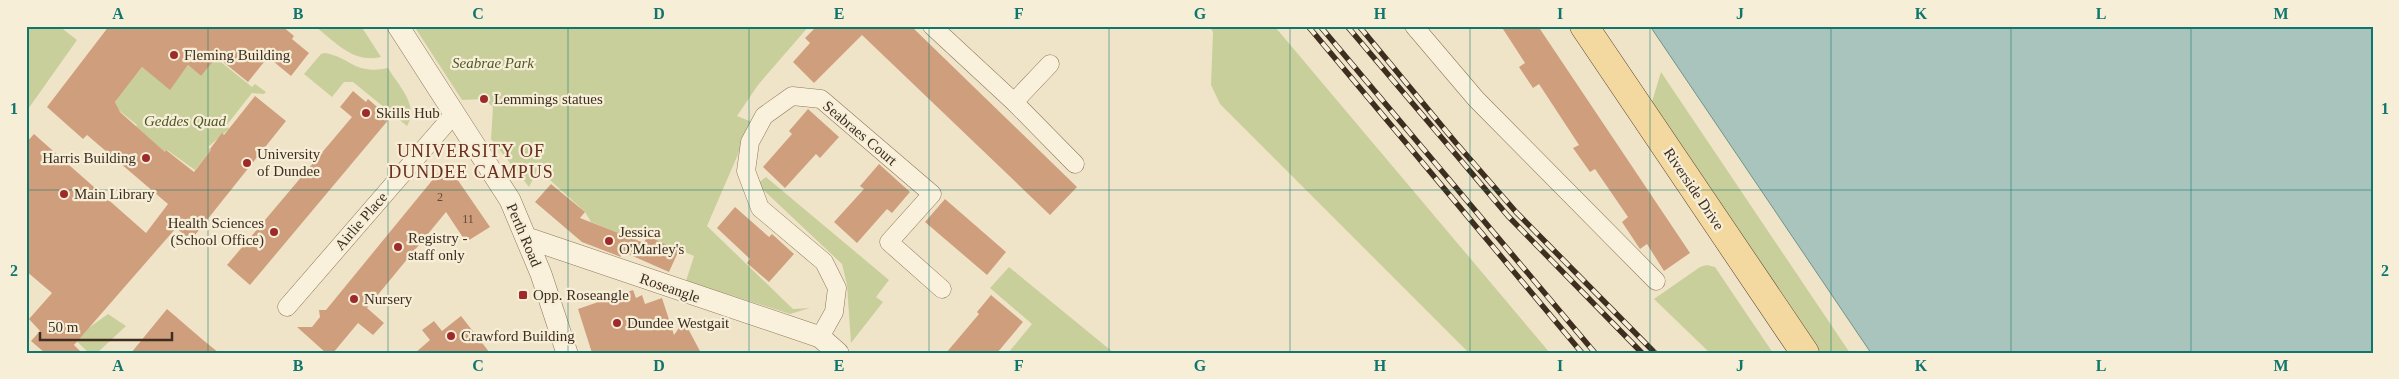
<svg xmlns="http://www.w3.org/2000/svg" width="2399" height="379" font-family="Georgia,serif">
	<rect width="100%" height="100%" fill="#f0e4c8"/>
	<path fill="#c9cf9b" d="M26,26H59L77,40L26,112Z
		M315,26H361L381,57C354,64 335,42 315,26Z
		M414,26H809L758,85L737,116L752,122L707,226L793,309L810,308L790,314L686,281L694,256L647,236L635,240L591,222L585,212L538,169L529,187L491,139L493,107L484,99L462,100Z
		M1209,26L1276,28L1550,353H1469L1220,104L1211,85L1213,32Z
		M325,53C352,58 354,75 388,68C398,85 420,106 407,126L353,82H344L332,97L304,74L321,54Z
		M216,58L252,87L255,84L266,92L264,94L252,93L226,126L229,129L208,147L211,150L195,170L167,150L165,152L136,127L137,125L116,108L117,106L115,102L142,67L170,89L188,65L201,76Z
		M1661,72L1850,353H1816L1651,105Z
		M766,177L889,280L876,297L883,302L851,343L847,285L842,264L757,184Z
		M1707,265L1715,267L1773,353H1710L1654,299L1700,267Z
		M1009,267L1114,353H1008L1032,324L990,288Z
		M108,314L126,326L97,353H89L68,333L90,327Z"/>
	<path fill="#a9c4bc" stroke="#6f938a" d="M1650,26H2373V353H1871Z"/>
	<path fill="#cf9f7d" d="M109,26H282L294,36L292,39L309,53L291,76L268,57L248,82L217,57L201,76L188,65L170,90L142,67L115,102L120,112L165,152L166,150L194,172L211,150L210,149L222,133L224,135L255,96L286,121L191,240L176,228L74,345L82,353H45L31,341L40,331L29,319L52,293L26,271V143L34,134L146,233L168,204L87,135L83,139L47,107Z
		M817,26H911L1077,187L1050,215L862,35L814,83L793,62L810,43L805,38Z
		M1501,26H1538L1690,253L1664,271L1647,244L1640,249L1622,222L1628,217L1595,169L1590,172L1573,148L1579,145L1539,84L1533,88L1519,67L1525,63Z
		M353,91L366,102L368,99L390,118L250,285L227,265L352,117L340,107Z
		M808,109L839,137L820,158L816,154L785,188L763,167L792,134L789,131Z
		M879,164L910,192L892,213L887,209L857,243L834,222L864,189L860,186Z
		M446,170L455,176L490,227L466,242L446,212L367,308L384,323L373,335L358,323L333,353H326L297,327H312L320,317L319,310H326L439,172Z
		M551,184L585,212L580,218L644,243L647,236L679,250L669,272L619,250L621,257L582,242L535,202Z
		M945,199L1006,252L987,275L925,222Z
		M735,207L769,237L772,234L794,254L769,282L747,263L750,259L717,228Z
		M633,290L636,298L642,295L645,304L662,298L674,335L684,321L701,353H592L578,309Z
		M991,295L1023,322L997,353H946L979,314L977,312Z
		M167,309L203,340L219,353H131Z
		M461,316L490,353H415L430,340L422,330L434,321L442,331Z"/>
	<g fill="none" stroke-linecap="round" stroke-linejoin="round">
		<g stroke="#8d765c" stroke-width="19">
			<path id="minor" d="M932,26L1014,102L1075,164
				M1414,26L1476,99L1656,281
				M1014,102L1050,64
				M287,307L455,113
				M820,337L834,312L837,288L824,262L760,208L746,171L750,142L764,116L792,96L821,99L932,194L889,242L942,289"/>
		</g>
		<g stroke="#8d765c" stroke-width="22">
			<path id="tertiary" d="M398,26L510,200L541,274L567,353
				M527,238L820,337L838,353"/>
		</g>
		<g stroke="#5b4430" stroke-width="29">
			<path id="primary" d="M1584,26L1805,353"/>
		</g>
		<use href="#minor" stroke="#faf1dc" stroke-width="18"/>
		<use href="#tertiary" stroke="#faf1dc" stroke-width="21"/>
		<use href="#primary" stroke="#f3d9a0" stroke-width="28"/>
		<g stroke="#3d2e20" stroke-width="5.5">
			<path id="rail" d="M1308,26L1582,353
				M1320,26L1595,353
				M1347,26L1508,216L1642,353
				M1359,26L1456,143L1516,212L1655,353"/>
		</g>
		<use href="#rail" stroke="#f7eed8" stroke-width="4" stroke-dasharray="11" stroke-linecap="butt"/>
	</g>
	<path fill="none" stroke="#0f766e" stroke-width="1" stroke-opacity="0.55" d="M208,26V353M388,26V353M568,26V353M749,26V353M929,26V353M1109,26V353M1290,26V353M1470,26V353M1650,26V353M1831,26V353M2011,26V353M2191,26V353M26,190H2373"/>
	<g fill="#9e2a2b" stroke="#f7eed8" stroke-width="2">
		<circle cx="174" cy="55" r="5"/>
		<circle cx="484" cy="99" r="5"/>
		<circle cx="366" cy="113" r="5"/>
		<circle cx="146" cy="158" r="5"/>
		<circle cx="247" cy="163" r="5"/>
		<circle cx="64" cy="194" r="5"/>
		<circle cx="274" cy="232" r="5"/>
		<circle cx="609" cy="241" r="5"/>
		<circle cx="398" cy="247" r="5"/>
		<rect x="518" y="290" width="10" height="10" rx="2.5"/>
		<circle cx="354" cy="299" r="5"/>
		<circle cx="617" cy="323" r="5"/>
		<circle cx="451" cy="336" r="5"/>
	</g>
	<g text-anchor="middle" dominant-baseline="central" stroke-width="4.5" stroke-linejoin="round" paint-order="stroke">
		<g font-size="12" fill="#624a37">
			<text x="440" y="197">2</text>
			<text x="468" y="219">11</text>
		</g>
		<g font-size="15" fill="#3d2e20" stroke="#f7eed8" text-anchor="start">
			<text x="184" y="55">Fleming Building</text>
			<text x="494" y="99">Lemmings statues</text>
			<text x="376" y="113">Skills Hub</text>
			<text x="257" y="154">University<tspan x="257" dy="17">of Dundee</tspan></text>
			<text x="136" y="158" text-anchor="end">Harris Building</text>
			<text x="74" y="194">Main Library</text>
			<text x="264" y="223" text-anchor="end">Health Sciences<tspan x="264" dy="17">(School Office)</tspan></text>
			<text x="619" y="232">Jessica<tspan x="619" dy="17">O'Marley's</tspan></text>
			<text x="408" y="238">Registry -<tspan x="408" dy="17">staff only</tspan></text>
			<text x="533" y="295">Opp. Roseangle</text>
			<text x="364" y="299">Nursery</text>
			<text x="627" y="323">Dundee Westgait</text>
			<text x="461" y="336">Crawford Building</text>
		</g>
		<g font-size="15" font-style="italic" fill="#4d5a26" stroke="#f7eed8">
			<text x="493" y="63">Seabrae Park</text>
			<text x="185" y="121">Geddes Quad</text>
		</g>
		<g font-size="15" fill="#3d2e20" stroke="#f7eed8">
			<text transform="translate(860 133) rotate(40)">Seabraes Court</text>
			<text transform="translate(1694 189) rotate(56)">Riverside Drive</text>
			<text transform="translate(361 221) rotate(-49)">Airlie Place</text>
			<text transform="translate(524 235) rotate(67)">Perth Road</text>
			<text transform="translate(670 288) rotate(19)">Roseangle</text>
		</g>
		<g font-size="18" letter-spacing="1" fill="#6b2e1e" stroke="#f7eed8">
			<text x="471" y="151">UNIVERSITY OF<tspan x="471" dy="21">DUNDEE CAMPUS</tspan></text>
		</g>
	</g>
	<rect width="2399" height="379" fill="none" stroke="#f7eed8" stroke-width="55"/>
	<path d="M40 332v8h132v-8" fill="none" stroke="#3d2e20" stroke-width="2.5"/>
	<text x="48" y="332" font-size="15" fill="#3d2e20" stroke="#f7eed8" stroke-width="4" paint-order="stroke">50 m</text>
	<rect x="28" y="28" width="2344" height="324" fill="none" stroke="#0f766e" stroke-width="2"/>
	<g font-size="16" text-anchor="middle" font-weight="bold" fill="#0f766e">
		<text x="118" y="19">A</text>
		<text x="298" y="19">B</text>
		<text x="478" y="19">C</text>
		<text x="659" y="19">D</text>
		<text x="839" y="19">E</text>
		<text x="1019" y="19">F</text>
		<text x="1200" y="19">G</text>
		<text x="1380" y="19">H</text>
		<text x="1560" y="19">I</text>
		<text x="1740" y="19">J</text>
		<text x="1921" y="19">K</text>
		<text x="2101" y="19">L</text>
		<text x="2281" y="19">M</text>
		<text x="14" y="114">1</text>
		<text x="2385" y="114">1</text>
		<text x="14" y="276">2</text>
		<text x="2385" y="276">2</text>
		<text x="118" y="371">A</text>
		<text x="298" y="371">B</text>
		<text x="478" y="371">C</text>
		<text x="659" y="371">D</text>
		<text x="839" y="371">E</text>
		<text x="1019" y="371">F</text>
		<text x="1200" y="371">G</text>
		<text x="1380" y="371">H</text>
		<text x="1560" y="371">I</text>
		<text x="1740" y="371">J</text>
		<text x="1921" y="371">K</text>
		<text x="2101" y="371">L</text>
		<text x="2281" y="371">M</text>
	</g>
</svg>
